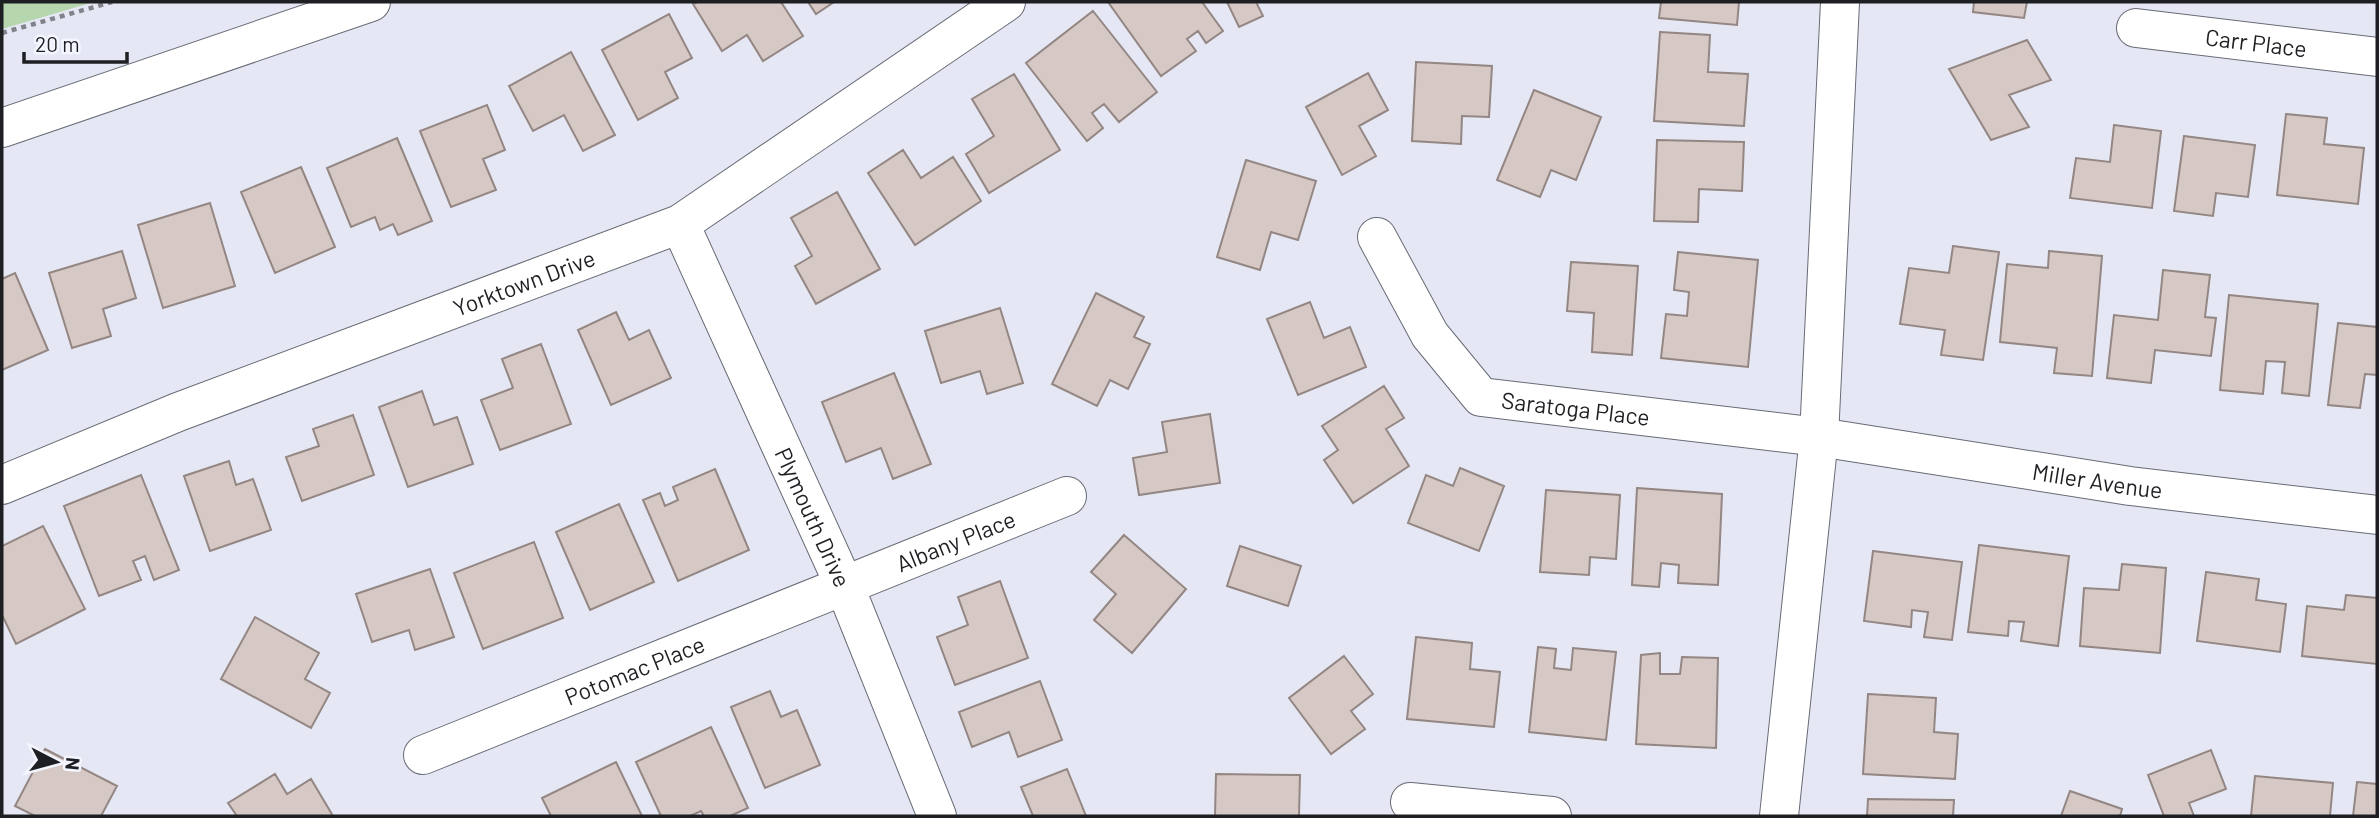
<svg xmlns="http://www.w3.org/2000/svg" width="2379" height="818" font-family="Barlow,sans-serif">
	<rect width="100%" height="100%" fill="#e5e8f4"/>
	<path fill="#b6d7ad" d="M2,2H94L2,29Z"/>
	<path fill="#d5c8c5" stroke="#938683" stroke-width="2" d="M697,2H781L803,36L763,61L747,35L722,51L693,4Z
		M808,2H834L816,14Z
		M1108,2H1202L1223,31L1206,43L1198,31L1187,39L1196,51L1161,76Z
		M1227,2H1256L1263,16L1239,27Z
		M1661,2H1739L1737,25L1659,18Z
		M1974,2H2027L2024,18L1973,12Z
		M1093,11L1157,92L1119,122L1104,104L1092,113L1103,128L1087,141L1026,63Z
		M669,14L692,58L665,72L678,98L638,120L602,50Z
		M1660,32L1710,35L1708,72L1748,74L1744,126L1654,121Z
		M2027,40L2051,80L2009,95L2029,127L1991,140L1949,69Z
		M571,52L615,135L583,151L564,115L533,131L509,86Z
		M1416,62L1492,66L1489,117L1462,116L1461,144L1412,141Z
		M1368,73L1388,110L1359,126L1376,156L1342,175L1306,107Z
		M1014,74L1060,150L989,193L966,154L994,136L972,99Z
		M1534,90L1601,117L1576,180L1551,170L1540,197L1497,180Z
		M487,105L505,150L483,159L496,190L451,207L420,131Z
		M2286,114L2327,118L2324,144L2364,148L2358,204L2277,195Z
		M2114,125L2161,131L2152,208L2070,198L2076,158L2110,162Z
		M2184,136L2255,145L2248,197L2216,193L2213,216L2174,211Z
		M397,138L432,221L398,235L393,224L380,230L375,217L351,227L327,168Z
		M1657,140L1744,142L1742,191L1699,189L1698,222L1654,221Z
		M903,150L921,178L953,157L981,201L915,245L868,173Z
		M1246,160L1316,181L1298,240L1271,232L1260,270L1217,257Z
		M301,167L335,247L275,273L241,192Z
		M837,192L880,269L816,304L795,266L812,256L791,218Z
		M210,203L235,286L163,308L138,225Z
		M1953,246L1999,252L1983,360L1941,355L1945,330L1900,324L1909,268L1949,273Z
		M122,251L136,298L103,309L111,336L72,348L49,273Z
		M2049,251L2102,256L2092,376L2054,373L2057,348L2000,342L2007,264L2048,268Z
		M1678,252L1758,260L1748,367L1661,358L1666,314L1687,316L1689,292L1674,290Z
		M1571,262L1638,266L1632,355L1592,352L1594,313L1567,311Z
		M2163,270L2210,275L2205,317L2216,318L2211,356L2155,350L2151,383L2107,378L2114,315L2158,320Z
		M15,273L48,350L2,370V279Z
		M1096,293L1144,317L1134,337L1150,344L1128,389L1110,380L1097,406L1052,384Z
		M2229,295L2318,304L2309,396L2282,393L2285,362L2266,361L2263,394L2220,390Z
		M1310,302L1324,338L1350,327L1366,367L1298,395L1267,319Z
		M1000,308L1023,383L987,394L980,371L941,383L925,331Z
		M616,312L629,340L649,330L671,378L611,405L578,330Z
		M2338,323L2377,327V375L2365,374L2360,408L2328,405Z
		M541,344L571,424L500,450L481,400L513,388L502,359Z
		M894,373L931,464L893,479L881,448L846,462L822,402Z
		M1384,386L1404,418L1386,429L1409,466L1353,503L1324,460L1338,450L1322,426Z
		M422,391L434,425L457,417L473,464L408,487L379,407Z
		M1210,414L1220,483L1139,495L1133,458L1167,452L1162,422Z
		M353,415L374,475L302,501L286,457L319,446L313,429Z
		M229,461L236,485L253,479L271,530L210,551L184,476Z
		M1460,468L1504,486L1479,551L1408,523L1426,475L1453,486Z
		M715,469L749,550L678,581L643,500L660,493L665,506L678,500L673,487Z
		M141,475L179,570L154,580L145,556L133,561L141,580L99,596L64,506Z
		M1637,488L1722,494L1718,585L1678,583L1679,565L1661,563L1659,587L1632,585Z
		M1546,490L1620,495L1616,559L1590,557L1589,575L1540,572Z
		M619,504L654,582L590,610L556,532Z
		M43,526L85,609L16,644L2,615V546Z
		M1124,535L1186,589L1132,653L1094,620L1116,594L1091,572Z
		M534,542L563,618L483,649L454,573Z
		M1979,545L2069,556L2058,646L2021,641L2024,622L2009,621L2008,636L1968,632Z
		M1240,546L1301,566L1288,606L1227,586Z
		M1873,551L1962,562L1952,640L1924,637L1928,612L1912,610L1911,627L1864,621Z
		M2122,564L2166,568L2160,653L2080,646L2084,588L2119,590Z
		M430,569L454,637L415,650L409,630L372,642L356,594Z
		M2206,572L2259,579L2256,600L2286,604L2280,652L2197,641Z
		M1000,581L1028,658L955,685L937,637L968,625L958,597Z
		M2346,595L2377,598V664L2302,656L2307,606L2344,610Z
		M255,617L319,653L305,679L330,693L311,728L221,679Z
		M1416,637L1472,643L1470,669L1500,672L1494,727L1407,719Z
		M1538,647L1556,649L1554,668L1571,670L1573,648L1616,652L1606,740L1529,732Z
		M1660,653V674H1680L1682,657L1718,658L1716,748L1636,744L1641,655Z
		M1344,656L1373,694L1351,711L1365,729L1331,754L1289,698Z
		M1040,681L1062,740L1018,757L1009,732L972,747L959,712Z
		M770,691L781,717L797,710L820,765L765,788L731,707Z
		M1868,694L1936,698L1934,732L1958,734L1955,779L1863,774Z
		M711,727L748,808L730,816H704L701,811L690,816H661L636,762Z
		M45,749L117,786L101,816H35L15,806Z
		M2211,750L2226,789L2189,803L2194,816H2164L2148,775Z
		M616,762L642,816H551L542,798Z
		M1067,769L1086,816H1033L1021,787Z
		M275,774L287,794L311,779L333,816H237L228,803Z
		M1216,774L1300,775L1299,816H1215Z
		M2255,776L2333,783L2330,816H2251Z
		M2357,782L2377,784V816H2353Z
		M2070,791L2122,809L2120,816H2061Z
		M1868,799L1954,800L1953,816H1867Z"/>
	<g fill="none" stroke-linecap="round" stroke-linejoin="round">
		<g stroke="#686b75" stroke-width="40">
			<g id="minor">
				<path id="s1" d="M2136,28L2377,57"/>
				<path d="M2,128L371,2"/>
				<path id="s2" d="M680,224L845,587L937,816"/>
				<path id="s3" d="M1377,237L1430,335L1481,397L1819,437L2130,486L2377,515"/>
				<path id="s4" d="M2,485L178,412L680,224L1006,2"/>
				<path id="s5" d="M423,755L1067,496"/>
				<path d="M1410,802L1552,816"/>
				<path d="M1779,816L1819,437L1840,2"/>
			</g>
		</g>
		<path stroke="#81838b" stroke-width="4.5" stroke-dasharray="5 5" stroke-linecap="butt" d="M2,33L112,2"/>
		<use href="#minor" stroke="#fff" stroke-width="38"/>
	</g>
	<g text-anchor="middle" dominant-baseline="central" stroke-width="7" stroke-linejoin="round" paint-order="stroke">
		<g font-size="23" fill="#1e1f23" stroke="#f3f6ff">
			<text stroke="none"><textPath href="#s1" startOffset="121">Carr Place</textPath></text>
			<text stroke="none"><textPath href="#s4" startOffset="560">Yorktown Drive</textPath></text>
			<text stroke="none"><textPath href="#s3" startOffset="287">Saratoga Place</textPath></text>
			<text stroke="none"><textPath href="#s3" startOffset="814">Miller Avenue</textPath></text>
			<text stroke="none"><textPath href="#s2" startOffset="322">Plymouth Drive</textPath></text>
			<text stroke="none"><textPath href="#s5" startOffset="574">Albany Place</textPath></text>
			<text stroke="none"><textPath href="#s5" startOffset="228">Potomac Place</textPath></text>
		</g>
	</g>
	<rect width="2379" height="818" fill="none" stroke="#1e1f23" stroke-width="7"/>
	<g transform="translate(56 762) rotate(96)" stroke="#f3f6ff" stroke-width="5" paint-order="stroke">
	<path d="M0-5L12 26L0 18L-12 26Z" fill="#1e1f23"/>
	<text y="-10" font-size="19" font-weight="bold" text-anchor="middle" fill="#1e1f23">N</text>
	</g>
	<path d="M24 52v10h103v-10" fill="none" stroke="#1e1f23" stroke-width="3.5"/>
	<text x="35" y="52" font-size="21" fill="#1e1f23" stroke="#f3f6ff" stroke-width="5" paint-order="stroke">20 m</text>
</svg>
